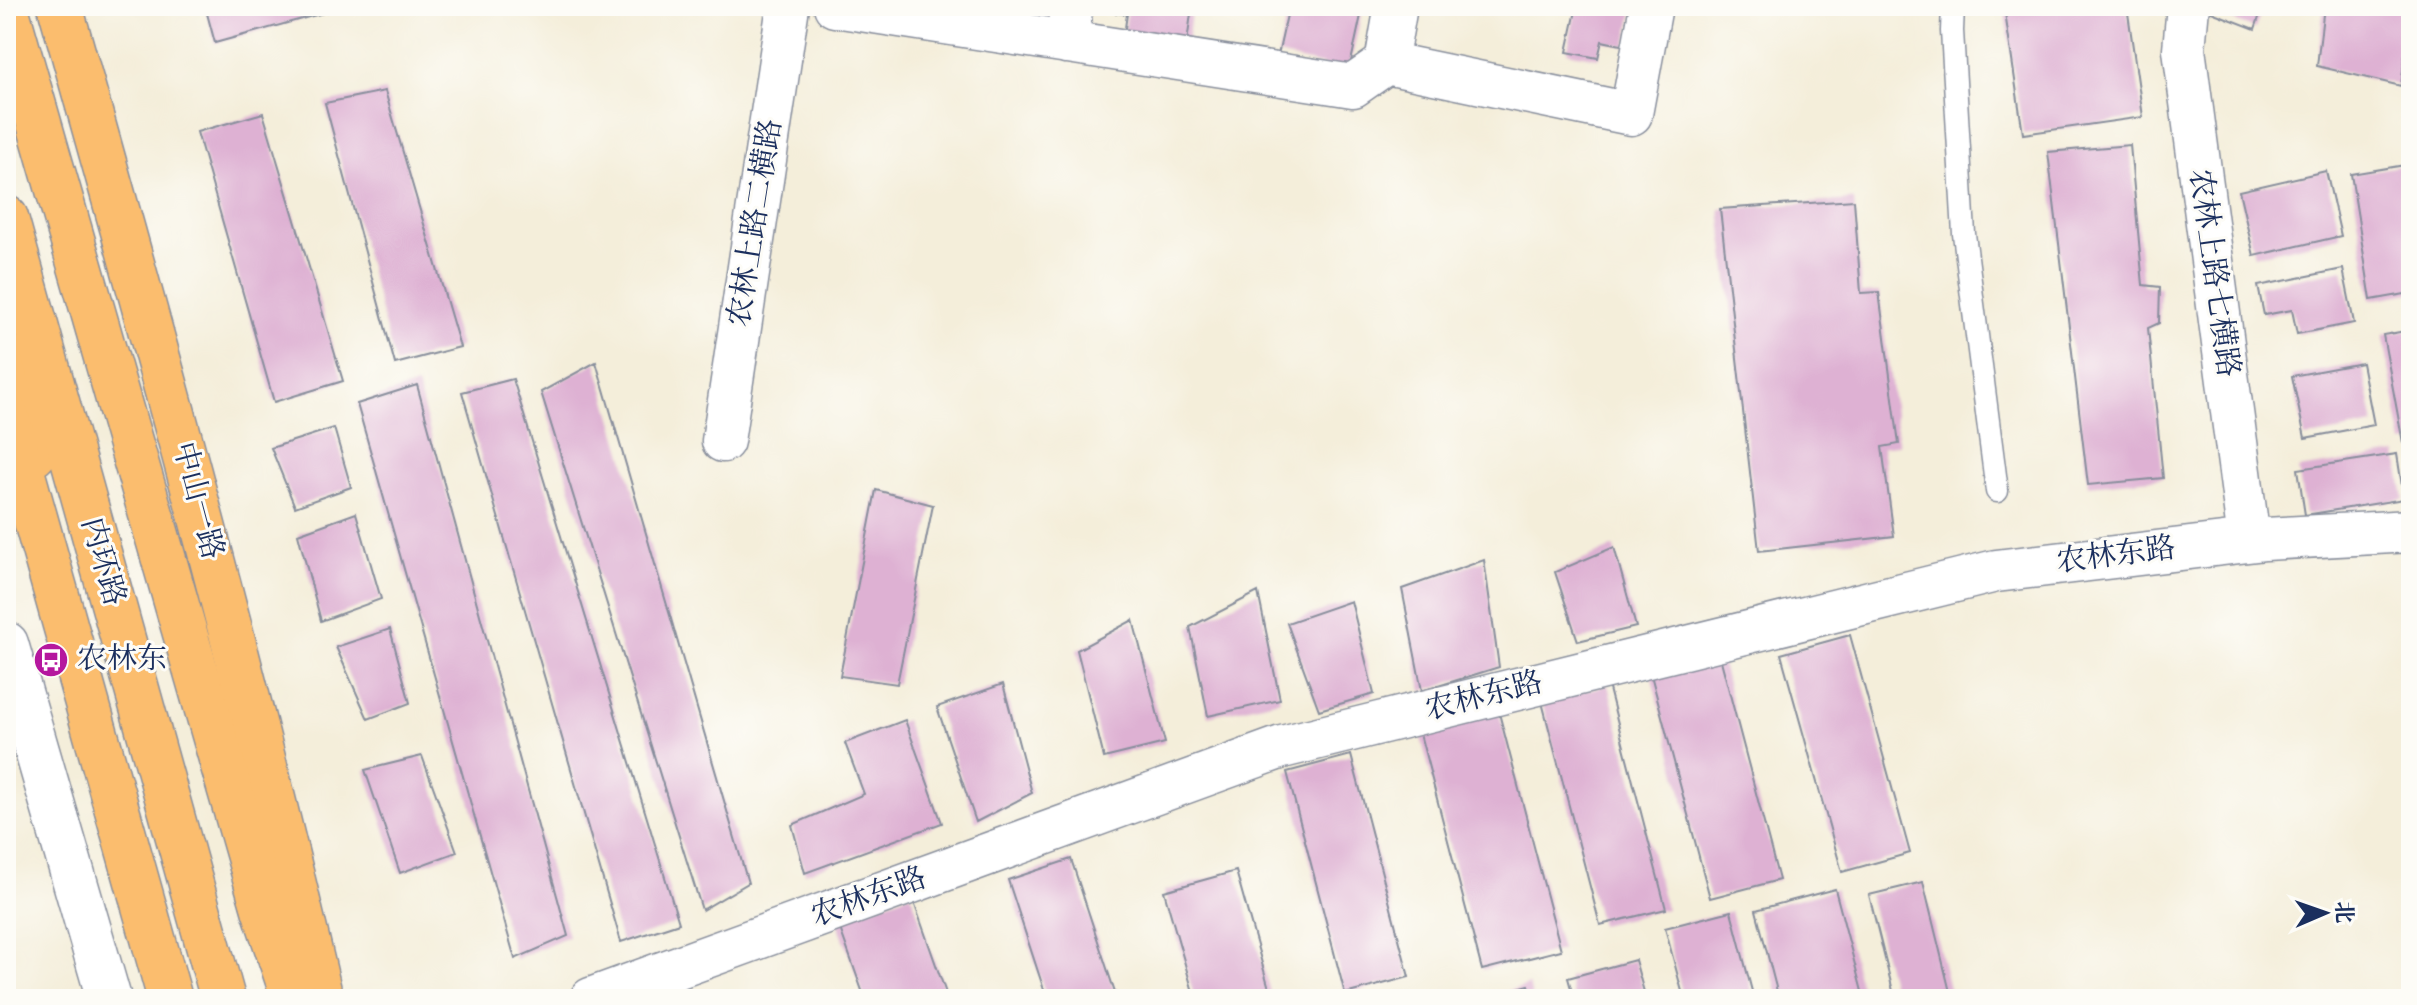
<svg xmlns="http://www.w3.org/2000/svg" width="2417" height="1005" font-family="'Old Standard TT','Noto Serif SC',serif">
	<rect width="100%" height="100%" fill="#fdfcf7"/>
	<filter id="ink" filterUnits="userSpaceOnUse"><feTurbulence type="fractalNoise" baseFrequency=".0125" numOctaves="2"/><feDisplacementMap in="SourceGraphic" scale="16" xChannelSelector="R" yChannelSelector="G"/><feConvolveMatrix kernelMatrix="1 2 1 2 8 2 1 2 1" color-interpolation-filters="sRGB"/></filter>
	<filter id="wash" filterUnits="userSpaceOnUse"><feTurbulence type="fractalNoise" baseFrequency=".006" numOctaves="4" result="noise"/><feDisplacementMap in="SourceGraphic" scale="32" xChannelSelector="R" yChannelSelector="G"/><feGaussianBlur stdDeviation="1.8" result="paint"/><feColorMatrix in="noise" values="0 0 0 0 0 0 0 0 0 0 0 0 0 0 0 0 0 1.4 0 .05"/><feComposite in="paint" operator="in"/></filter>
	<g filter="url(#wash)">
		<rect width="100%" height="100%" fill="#f4eeda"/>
		<g id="blocks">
			<path fill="#deb1d3" d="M205,6H345V7L215,43Z
				M1107,6H1192L1187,43L1124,35L1127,14L1106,12Z
				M1289,6H1363L1349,71L1278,55Z
				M1577,6H1634L1626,46L1602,41L1598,58L1567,52Z
				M2004,6H2127L2143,117L2023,134Z
				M2196,6H2263L2255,29Z
				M2324,6H2411L2401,86L2317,66Z
				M385,91L460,347L395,364L325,103Z
				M263,113L343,381L274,402L197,132Z
				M2130,145L2143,285L2160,287L2159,323L2148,328L2163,478L2088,485L2048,152Z
				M2411,164V293L2371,300L2351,174Z
				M2326,171L2341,236L2254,256L2239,191Z
				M1854,200L1861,293L1879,292L1899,444L1882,447L1894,536L1759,551L1720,209Z
				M2343,269L2354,323L2297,334L2292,310L2264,315L2258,286Z
				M2411,330V442L2403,443L2383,335Z
				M596,362L748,883L702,910L541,392Z
				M2362,363L2374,425L2305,438L2292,376Z
				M513,379L679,923L621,942L462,392Z
				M417,385L568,936L515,959L357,404Z
				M334,428L351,487L295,507L271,448Z
				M2397,454L2404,499L2305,515L2298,469Z
				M876,490L933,505L897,684L840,676Z
				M356,513L381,599L321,621L298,534Z
				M1614,547L1636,627L1578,641L1555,572Z
				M1484,560L1499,667L1422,691L1402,589Z
				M1258,592L1280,700L1208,716L1190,627Z
				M1351,601L1374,694L1319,710L1287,623Z
				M1133,620L1165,743L1104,758L1077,650Z
				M390,629L410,703L368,719L336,647Z
				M1850,635L1910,853L1842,872L1781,654Z
				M1719,653L1779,880L1710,898L1650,671Z
				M1003,684L1032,793L976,822L937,707Z
				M1608,685L1666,909L1600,925L1542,702Z
				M1499,713L1561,950L1482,970L1420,734Z
				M905,720L942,823L805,873L792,825L864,794L845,743Z
				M1351,755L1409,977L1345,994L1287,772Z
				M422,756L457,852L400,873L365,770Z
				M1071,859L1117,999H1047L1008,880Z
				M1236,871L1272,999H1195L1164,891Z
				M1923,882L1950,992L1922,999H1895L1869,895Z
				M1835,889L1864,999H1779L1756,910Z
				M911,894L948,999H865L837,920Z
				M1731,911L1754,999H1684L1665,928Z
				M1635,960L1646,999H1574L1568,978Z
				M1529,985L1533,999H1482V998Z"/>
		</g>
	</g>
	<g filter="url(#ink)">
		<use href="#blocks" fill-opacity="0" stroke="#888e9c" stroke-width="2"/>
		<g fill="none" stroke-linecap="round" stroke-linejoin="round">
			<g stroke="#888e9c" stroke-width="25">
				<path id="service" d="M1953,6L1952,31L1964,234L1997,491"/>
			</g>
			<g stroke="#888e9c" stroke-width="45">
				<path id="minor" d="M835,6L1353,86L1386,63L1631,114L1651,6
					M2188,6L2184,49L2249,540
					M1066,42L1072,6
					M1386,63L1396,6
					M723,441L788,6
					M591,999L1282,747L1996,571L2265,539L2411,531"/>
			</g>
			<g stroke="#888e9c" stroke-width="47">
				<path id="tertiary" d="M6,644L109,999"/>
			</g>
			<g stroke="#888e9c" stroke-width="47">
				<path id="primary" d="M60,6C153,335 244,666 321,999
					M6,357L34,454"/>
			</g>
			<g stroke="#888e9c" stroke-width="47">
				<path id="trunk" d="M6,8L264,909L294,999
					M6,218L223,999
					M6,414L170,999"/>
			</g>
			<use href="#service" stroke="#fff" stroke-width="22"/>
			<use href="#minor" stroke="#fff" stroke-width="42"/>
			<use href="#tertiary" stroke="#fff" stroke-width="44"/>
			<use href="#primary" stroke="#fbbd6e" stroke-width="44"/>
			<use href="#trunk" stroke="#fbbd6e" stroke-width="44"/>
		</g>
	</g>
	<defs>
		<g id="bus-disc" transform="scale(1.8)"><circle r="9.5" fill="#b5179e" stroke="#fdfcf7"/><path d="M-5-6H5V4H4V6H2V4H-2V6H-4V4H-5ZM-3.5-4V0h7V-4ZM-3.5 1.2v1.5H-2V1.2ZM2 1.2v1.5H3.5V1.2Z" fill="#fff"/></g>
	</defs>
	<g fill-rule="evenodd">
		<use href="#bus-disc" x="51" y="660"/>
	</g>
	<g text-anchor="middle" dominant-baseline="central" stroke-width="6" stroke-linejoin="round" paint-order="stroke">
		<g font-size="30" fill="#1b2f5e" stroke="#fdfcf7">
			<text transform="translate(756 223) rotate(-81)">农林上路二横路</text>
			<text transform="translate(2213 273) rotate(82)">农林上路七横路</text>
			<text transform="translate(197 501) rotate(75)">中山一路</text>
			<text transform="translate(2116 556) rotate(-7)">农林东路</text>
			<text transform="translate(102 562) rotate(74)">内环路</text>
			<text transform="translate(1484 697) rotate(-14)">农林东路</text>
			<text transform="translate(869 898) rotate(-20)">农林东路</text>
		</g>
		<g font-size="30" fill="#1b2f5e" stroke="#fdfcf7" text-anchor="start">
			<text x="77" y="660">农林东</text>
		</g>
	</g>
	<rect width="2417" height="1005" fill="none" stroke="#fdfcf7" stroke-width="32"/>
	<g transform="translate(2325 913) rotate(88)" stroke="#fdfcf7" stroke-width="6" paint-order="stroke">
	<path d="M0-6L14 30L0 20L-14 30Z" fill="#1b2f5e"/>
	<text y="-12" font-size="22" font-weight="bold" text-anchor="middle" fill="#1b2f5e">北</text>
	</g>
</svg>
